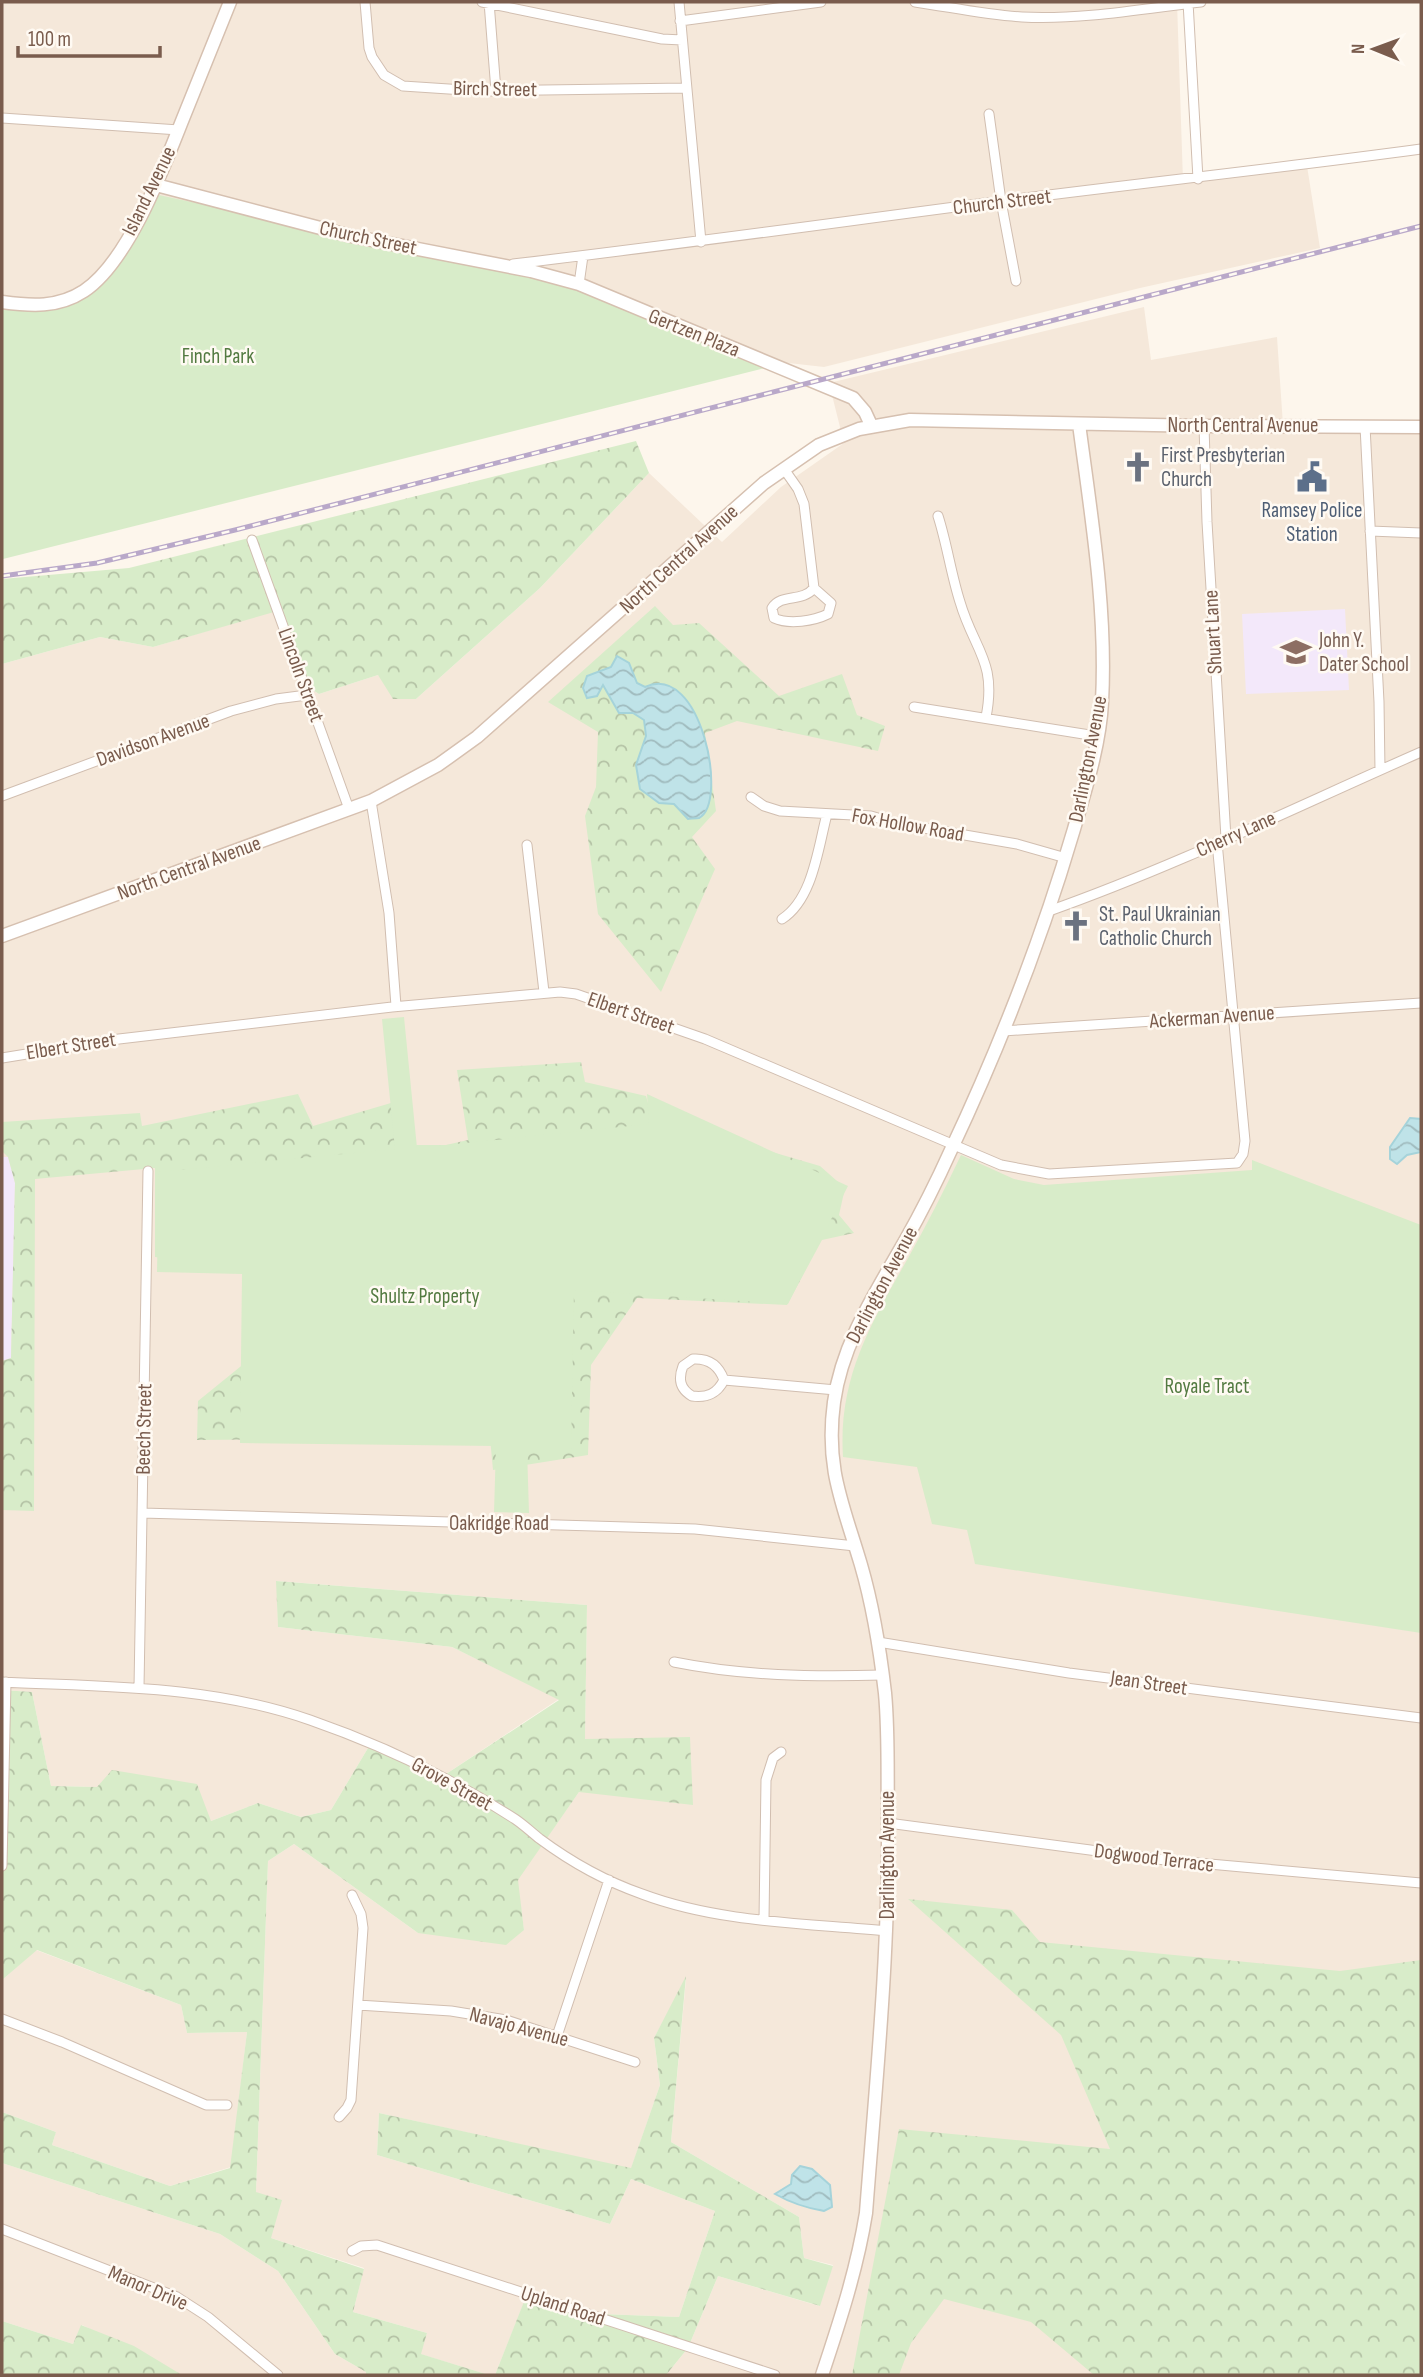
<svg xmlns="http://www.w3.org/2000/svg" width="1423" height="2377" font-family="'Sofia Sans Condensed',sans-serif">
	<defs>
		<pattern id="forest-crowns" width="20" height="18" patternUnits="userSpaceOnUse" patternTransform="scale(1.75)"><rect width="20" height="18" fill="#d8ecc9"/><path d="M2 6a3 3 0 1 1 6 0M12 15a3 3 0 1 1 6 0" fill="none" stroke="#b4c2a5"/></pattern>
		<pattern id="water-waves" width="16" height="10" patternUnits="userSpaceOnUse" patternTransform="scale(1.75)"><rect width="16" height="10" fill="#bfe3e8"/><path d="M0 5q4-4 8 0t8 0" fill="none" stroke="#a0bbbe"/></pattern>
	</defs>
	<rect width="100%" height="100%" fill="#fdf6ec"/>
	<path fill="#f5e8da" d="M2,2H1177L1183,181L1307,166L1320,248L1140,288L824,367L90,285L30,307L2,305Z
		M1144,307L1151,360L1277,337L1283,425L1421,430V2375H666L688,2348L718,2276L819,2306L833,2265L804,2258L799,2217L671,2142L686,1979L654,2038L660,2085L631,2169L379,2113L377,2155L610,2224L631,2179L715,2211L679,2317L601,2314L529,2290L495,2375H489L420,2354L427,2333L353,2312L364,2268L271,2238L256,2192L268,1861L294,1844L418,1933L524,1930L517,1880L579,1792L585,1739L587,1605L277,1581L278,1627L452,1647L559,1699L443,1776L371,1743L331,1810L301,1817L258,1803L211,1821L97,1787L51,1786L32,1692L2,1690V664L100,637L153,647L274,611L300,682L319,694L378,675L416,699L540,588L649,473L722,542L781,487L844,443L829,383Z
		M36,1950L181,2005L187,2033L247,2032L231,2167L170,2186L52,2145L56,2132L2,2112V1980Z
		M2,2163L220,2234L278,2271L335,2354L366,2372V2375H182L82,2325L73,2344L2,2321Z"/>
	<path fill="#f3e8fa" d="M1345,609L1349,690L1246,694L1242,614Z
		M2,1157H8L15,1183L11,1358L2,1361Z"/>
	<path fill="url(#forest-crowns)" d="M636,441L649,473L540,588L416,699H393L378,675L319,694L300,682L274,612L153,647L100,637L2,664V579L129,568Z
		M655,606L673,625L699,623L779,696L842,674L857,715L885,726L878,751L737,721L705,733L716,811L692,837L715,869L661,992L598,914L585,816L596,787L598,732L548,702Z
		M581,1062L585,1082L646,1096L652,1117L820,1166L845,1188L839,1215L854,1233L822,1240L787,1305L637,1298L591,1365L588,1455L493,1470L490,1438L197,1440L198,1401L251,1358L250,1270L155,1257V1168L35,1179L34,1511L2,1510V1361L11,1358L15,1183L8,1157L2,1151V1122L140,1113L142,1126L298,1094L313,1126L401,1100L406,1145H446L468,1140L457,1070Z
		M276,1581L587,1605L585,1739L690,1737L693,1805L579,1792L518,1880L524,1930L506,1945L418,1933L294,1844L268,1861L256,2192L282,2200L271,2238L364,2269L353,2312L427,2333L421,2354L489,2375H366V2372L335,2354L278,2271L220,2234L2,2163V2112L56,2132L52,2145L170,2186L230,2168L247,2032L187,2033L181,2005L37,1950L2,1980V1690L32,1692L51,1786L97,1787L112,1770L197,1784L211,1821L258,1803L301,1817L331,1810L371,1743L443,1776L559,1700L452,1647L278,1627Z
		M908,1899L1012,1910L1040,1942L1340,1971L1421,1960V2370L1419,2375H1094L1031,2322L944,2299L911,2343L899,2375H852L899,2129L1110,2149L1061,2035Z
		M686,1976L671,2142L799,2217L804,2258L833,2266L820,2306L718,2276L688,2348L666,2375H495L529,2289L601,2314L679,2317L715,2211L631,2179L610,2224L377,2155L379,2113L631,2168L660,2085L654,2038Z
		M2,2321L73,2344L81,2325L134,2346L182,2375H2Z"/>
	<path fill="#d8ecc9" d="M154,194L582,285L785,363L3,559L2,305L31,307L90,285Z
		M404,1017L417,1148L649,1124L647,1094L848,1186L788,1304L574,1290L571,1451L527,1449L529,1513L494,1512L496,1446L240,1443L242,1274L157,1272L159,1172L395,1149L382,1019Z
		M961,1155L1014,1179L1044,1185L1252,1170V1160L1421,1225V1633L975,1564L967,1530L932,1524L917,1467L843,1457C838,1379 870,1325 907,1260C926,1226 944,1191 961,1155Z"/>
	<path fill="url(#water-waves)" stroke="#a5d3da" stroke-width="2" d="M617,656L629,663L637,683L645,687C701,661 729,803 699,818C697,818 689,819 688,819L674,804L659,803L640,789L636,765L646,736L644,720L633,713H619L603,685L597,696L587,698L583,688L587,676L611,667Z
		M1410,1118L1421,1119V1152L1407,1155L1397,1164L1390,1159V1147Z
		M800,2166L812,2169L830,2185L832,2207L824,2211C806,2208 791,2203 775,2194L791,2184L792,2175Z"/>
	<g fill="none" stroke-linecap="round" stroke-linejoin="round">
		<g stroke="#d1beb0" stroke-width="11">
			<path id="street" d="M365,2L369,48L372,57L384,75L403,86L479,91L686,88
				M482,2L662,39L682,40
				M489,2L496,91
				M679,2L701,242
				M915,2C950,7 986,15 1022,17C1081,20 1142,9 1201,2
				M1188,2L1198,179
				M680,21L821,2
				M989,114L1001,201L1016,281
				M2,118L179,130
				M513,264C676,245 839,222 1001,201C1141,183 1281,168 1421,149
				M579,284L583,256
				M1204,426L1207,522L1226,838
				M1365,426L1379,702L1380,770
				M784,469L798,489L804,504L814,588
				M938,516C947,544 951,574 960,602C974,650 997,661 986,717
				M1370,531L1421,533
				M252,540L349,809
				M814,588L831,603L828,614C814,621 789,625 774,618L772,608C781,593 802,603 814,588Z
				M914,707L1096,736
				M2,796L231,711L276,699L307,695
				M751,797L764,806L780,811L871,816L895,823L1017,844L1066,858
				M371,801L389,913L396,1006
				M527,845L544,992
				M1049,911C1176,866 1298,806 1421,752
				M782,919C813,899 818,848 827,814
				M1003,1031L1421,1003
				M2,1058L119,1039L392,1007L560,992L576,994L705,1039L1001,1165L1049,1174L1237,1163L1243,1154L1245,1141L1217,842
				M693,1359C709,1358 719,1366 724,1380C717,1394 707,1398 692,1396C680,1389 678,1379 683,1366Z
				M724,1380L836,1390
				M142,1513L695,1529L855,1546
				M878,1642L1069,1673L1421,1718
				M674,1662C743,1676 812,1677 883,1675
				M2,1682C106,1687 210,1685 310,1720C382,1745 451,1778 515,1819C524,1825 531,1832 540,1839C571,1862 605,1881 642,1894C719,1923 806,1923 887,1931
				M139,1687L148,1171
				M888,1823L1165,1860L1421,1883
				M2,1866L6,1682
				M764,1919L766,1780L773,1758L781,1752
				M358,2005L451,2011L506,2020L635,2062
				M2,2019L62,2042L206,2105H227
				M557,2036L609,1880
				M339,2117L347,2108L351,2100L363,1928L361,1914L352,1895
				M2,2229L177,2297L208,2317L278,2375
				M352,2251L361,2246L377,2245L775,2375"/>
		</g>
		<g stroke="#d6c0b0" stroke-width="15">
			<path id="secondary" d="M156,185L351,236L531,271L579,284L853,398L865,412L871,425
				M2,302C31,306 58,308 84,291C128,262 163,169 182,121C198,82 214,42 230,2
				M2,936L371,801L438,765L477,737L764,483L819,445L859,429L910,420L1204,426L1421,427
				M822,2375C840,2321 857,2269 866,2213C876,2083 889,1953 888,1823C887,1779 889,1736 885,1693C880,1650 873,1606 861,1565C843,1504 825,1468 834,1402C842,1343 876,1292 905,1241C922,1211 937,1181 951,1150C1000,1046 1042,938 1074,829C1086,788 1100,744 1102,702C1107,609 1091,515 1079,424"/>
		</g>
		<use href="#street" stroke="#fff" stroke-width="9"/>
		<use href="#secondary" stroke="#fff" stroke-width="12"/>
		<g stroke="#b9a8c9" stroke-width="5">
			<path id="rail" d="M2,576L97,563L235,530L1421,226"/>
		</g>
		<use href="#rail" stroke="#fffaf3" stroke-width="2.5" stroke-dasharray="8" stroke-linecap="butt"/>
	</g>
	<defs>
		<g id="church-bare" transform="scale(2.415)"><path d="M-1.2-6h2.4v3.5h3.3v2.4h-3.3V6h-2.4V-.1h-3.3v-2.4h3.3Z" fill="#6b7280" stroke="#fffaf3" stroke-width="2.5" paint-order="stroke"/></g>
		<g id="civic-bare" transform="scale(2.415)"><path d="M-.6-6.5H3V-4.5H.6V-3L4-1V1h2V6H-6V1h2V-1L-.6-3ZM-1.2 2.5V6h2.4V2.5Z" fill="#5c6f8a" stroke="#fffaf3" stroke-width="2.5" paint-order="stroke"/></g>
		<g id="school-bare" transform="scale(2.415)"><path d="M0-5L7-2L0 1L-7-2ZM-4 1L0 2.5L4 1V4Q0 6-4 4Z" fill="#8d6e63" stroke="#fffaf3" stroke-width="2.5" paint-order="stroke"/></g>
	</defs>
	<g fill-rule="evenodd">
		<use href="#church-bare" x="1138" y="467"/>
		<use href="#civic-bare" x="1312" y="477"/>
		<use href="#school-bare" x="1296" y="652"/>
		<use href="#church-bare" x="1076" y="926"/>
	</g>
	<g text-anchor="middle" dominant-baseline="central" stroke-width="5" stroke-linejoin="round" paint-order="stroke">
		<g font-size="21" fill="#7a5c4d" stroke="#fffaf3">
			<text transform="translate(495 89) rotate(1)">Birch Street</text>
			<text transform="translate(149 191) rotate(-64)">Island Avenue</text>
			<text transform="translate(1002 202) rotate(-7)">Church Street</text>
			<text transform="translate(368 238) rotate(12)">Church Street</text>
			<text transform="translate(694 333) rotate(22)">Gertzen Plaza</text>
			<text x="1243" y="425">North Central Avenue</text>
			<text transform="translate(679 559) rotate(-42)">North Central Avenue</text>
			<text transform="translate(1213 632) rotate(-93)">Shuart Lane</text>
			<text transform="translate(301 675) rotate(70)">Lincoln Street</text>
			<text transform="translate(153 740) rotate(-20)">Davidson Avenue</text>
			<text transform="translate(1088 759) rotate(-79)">Darlington Avenue</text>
			<text transform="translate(908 825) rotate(10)">Fox Hollow Road</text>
			<text transform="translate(1236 834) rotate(-24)">Cherry Lane</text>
			<text transform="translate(189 868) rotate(-20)">North Central Avenue</text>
			<text transform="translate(631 1013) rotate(19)">Elbert Street</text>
			<text transform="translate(1212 1017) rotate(-4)">Ackerman Avenue</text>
			<text transform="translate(71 1046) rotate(-9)">Elbert Street</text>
			<text transform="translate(882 1285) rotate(-62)">Darlington Avenue</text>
			<text transform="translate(144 1429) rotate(-89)">Beech Street</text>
			<text x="499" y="1523">Oakridge Road</text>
			<text transform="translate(1149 1683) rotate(8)">Jean Street</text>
			<text transform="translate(452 1784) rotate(29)">Grove Street</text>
			<text transform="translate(887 1855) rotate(-90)">Darlington Avenue</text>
			<text transform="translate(1154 1858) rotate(7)">Dogwood Terrace</text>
			<text transform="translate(519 2027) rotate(15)">Navajo Avenue</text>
			<text transform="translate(148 2288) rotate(23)">Manor Drive</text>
			<text transform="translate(563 2306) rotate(18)">Upland Road</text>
		</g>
		<g font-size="21" fill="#537a41" stroke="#fffaf3">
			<text x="218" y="356">Finch Park</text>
			<text x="425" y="1296">Shultz Property</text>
			<text x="1207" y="1386">Royale Tract</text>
		</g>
		<g font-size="21" fill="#5b616d" stroke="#fffaf3" text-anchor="start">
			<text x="1161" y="455">First Presbyterian<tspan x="1161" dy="24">Church</tspan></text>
			<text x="1099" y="914">St. Paul Ukrainian<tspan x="1099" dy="24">Catholic Church</tspan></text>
		</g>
		<g font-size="21" fill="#4e5e75" stroke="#fffaf3">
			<text x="1312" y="510">Ramsey Police<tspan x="1312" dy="24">Station</tspan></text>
		</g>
		<g font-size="21" fill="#785e54" stroke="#fffaf3" text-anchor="start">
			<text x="1319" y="640">John Y.<tspan x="1319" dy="24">Dater School</tspan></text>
		</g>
	</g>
	<rect width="1423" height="2377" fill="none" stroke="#7a5c4d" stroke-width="7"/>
	<g transform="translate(1374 49) rotate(271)" stroke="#fffaf3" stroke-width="5" paint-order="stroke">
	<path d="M0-5L12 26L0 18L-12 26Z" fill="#7a5c4d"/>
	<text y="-10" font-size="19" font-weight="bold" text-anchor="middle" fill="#7a5c4d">N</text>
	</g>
	<path d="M18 46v10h142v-10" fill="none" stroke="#7a5c4d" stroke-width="3.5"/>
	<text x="28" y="46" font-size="21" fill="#7a5c4d" stroke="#fffaf3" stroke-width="5" paint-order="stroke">100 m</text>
</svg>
